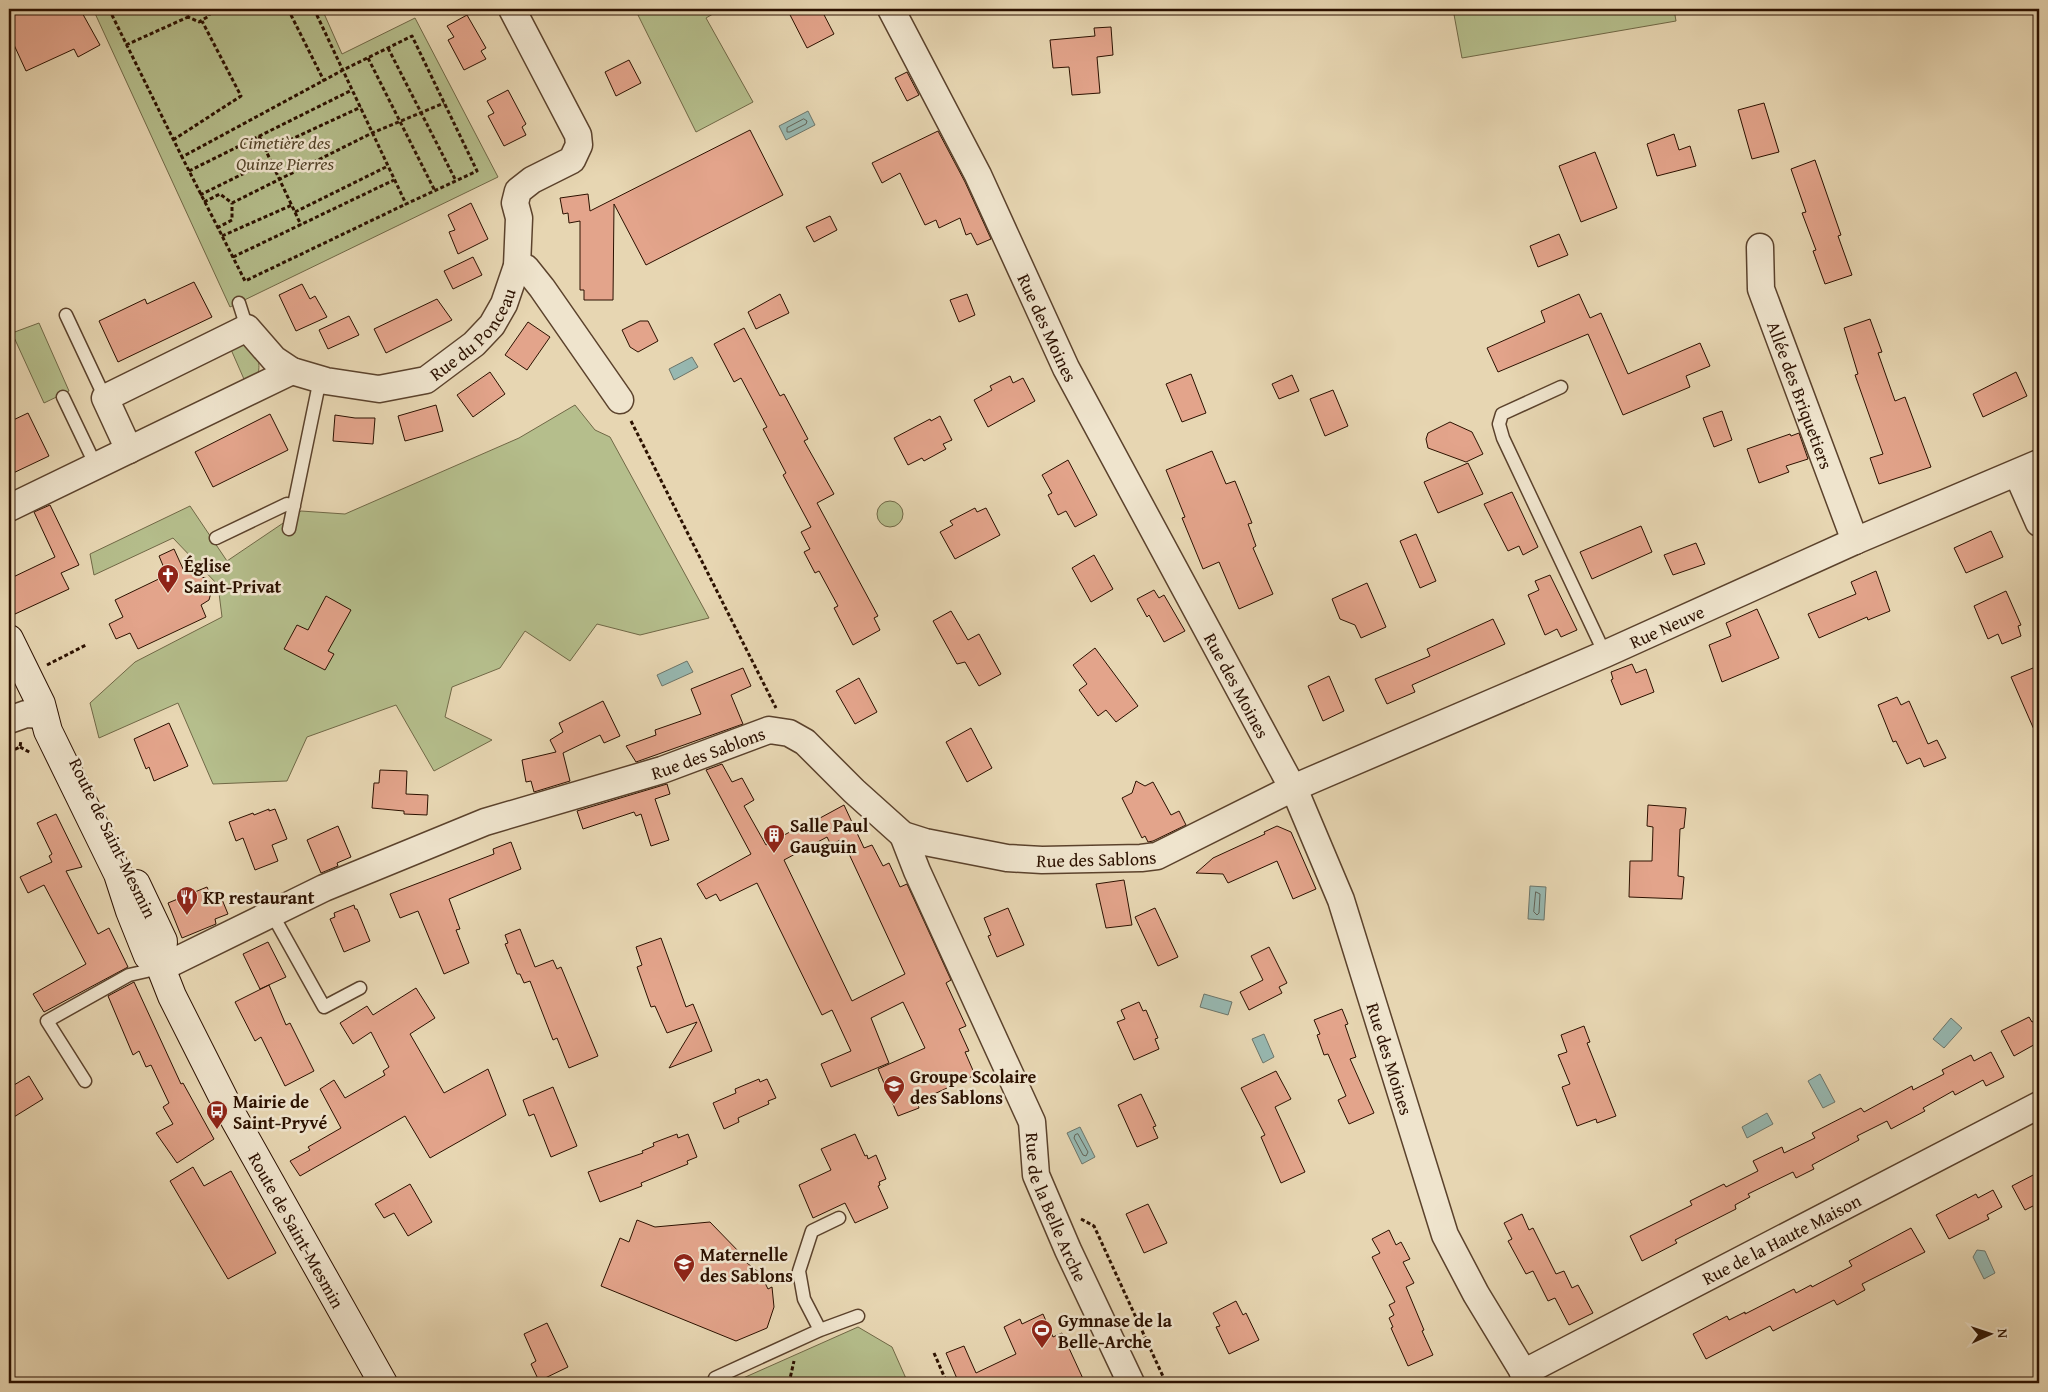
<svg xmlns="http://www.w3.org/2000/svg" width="2048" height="1392" font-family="'Gentium Book Plus',serif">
	<rect width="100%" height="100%" fill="#e7d6b2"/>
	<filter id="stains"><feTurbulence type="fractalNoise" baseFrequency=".004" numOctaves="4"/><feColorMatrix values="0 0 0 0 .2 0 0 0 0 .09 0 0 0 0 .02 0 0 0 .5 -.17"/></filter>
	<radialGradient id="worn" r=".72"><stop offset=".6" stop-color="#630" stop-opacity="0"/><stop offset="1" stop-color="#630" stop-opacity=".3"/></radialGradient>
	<path fill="#b5be8c" stroke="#706846" d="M93,9H322L342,54L415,18L498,177L230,307Z
		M635,9H717L718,11L706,18L753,102L696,132Z
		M1453,9H1674L1676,21L1462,58Z
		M39,323L69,391L44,403L12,333Z
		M248,343C258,359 263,363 255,382L247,386L229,345Z
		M575,405L595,430L610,437L709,618L640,635L597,624L570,661L525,631L500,668L452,687L445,717L492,740L434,771L396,705L307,737L287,781L213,784L178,703L99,738L90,703L135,662L222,617L218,585L173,538L94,575L90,554L190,506L227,561L301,511L345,514L519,438Z
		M877 514a13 13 0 1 1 26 0a13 13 0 1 1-26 0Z
		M858,1327L892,1347L908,1383H732Z"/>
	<path fill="#97b8b1" stroke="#6c756a" d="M808,111L815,125L786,140L779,126Z
		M692,357L698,367L674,380L669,369Z
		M687,661L693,672L662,686L657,675Z
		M1530,886L1546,887L1544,920L1528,919Z
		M1204,994L1232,1002L1228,1015L1200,1007Z
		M1951,1018L1962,1028L1944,1048L1933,1039Z
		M1264,1034L1274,1057L1263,1063L1252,1039Z
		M1820,1074L1835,1102L1823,1108L1808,1081Z
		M1767,1113L1773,1124L1747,1138L1742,1127Z
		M1080,1127L1095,1157L1082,1164L1067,1133Z
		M1977,1250L1985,1251L1995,1273L1984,1279L1973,1257Z"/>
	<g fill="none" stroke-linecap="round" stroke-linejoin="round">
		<path stroke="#626458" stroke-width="1" d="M804,119L807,121L806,124L790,132H787V128Z
			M1536,892L1540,894L1539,913L1537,915L1534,912Z
			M1078,1134L1088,1152L1086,1156L1083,1155L1074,1138L1075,1135Z"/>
	</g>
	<path fill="#e3a48b" stroke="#2c1100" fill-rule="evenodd" d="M9,9H80L100,45L78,57L74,49L26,71L9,34Z
		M787,9H821L834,34L807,48Z
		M467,15L486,48L481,51L486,59L464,70L448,40L454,37L447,26Z
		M1111,27L1113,55L1097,57L1100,93L1072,95L1069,67L1053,68L1050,40L1095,36L1094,28Z
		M629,60L641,83L616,96L605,72Z
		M907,72L919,95L907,101L895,78Z
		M508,90L526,124L522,127L526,135L504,146L488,116L494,113L487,101Z
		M1764,103L1779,152L1752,159L1738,110Z
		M750,130L783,195L646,265L614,204L613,300H584V290H580V221L569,223L568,213L563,214L560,198L588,194L590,211Z
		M938,131L965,182L991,239L977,245L971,233L966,235L960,218L939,228L936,220L925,225L900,173L882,183L872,163Z
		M1674,134L1679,150L1690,146L1696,166L1657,176L1647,144Z
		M1595,152L1617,208L1581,222L1559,166Z
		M1815,160L1841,235L1838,236L1852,275L1825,284L1813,251L1816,250L1802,213L1806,212L1791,169Z
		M471,203L488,239L458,254L449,232L455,230L448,215Z
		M830,216L837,230L814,242L806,227Z
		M1559,234L1568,255L1538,267L1530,246Z
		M473,257L482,275L453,289L444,271Z
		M194,282L212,317L118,362L99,321L145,299L147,304Z
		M302,284L310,299L315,296L327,317L296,331L279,295Z
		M780,294L789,313L756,329L748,312Z
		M967,294L975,315L959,322L950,300Z
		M1579,294L1590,318L1601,313L1628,374L1700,343L1710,366L1686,376L1690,387L1623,415L1588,334L1498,372L1487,348L1545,322L1541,311Z
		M437,299L452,320L386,353L374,329Z
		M349,316L359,335L328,349L319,330Z
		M1870,319L1882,352L1878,353L1895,401L1905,397L1931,467L1879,484L1870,458L1883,454L1855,375L1858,374L1844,328Z
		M640,321H648L658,341L638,352L630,347L622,330Z
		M528,322L550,337L527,370L505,355Z
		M744,328L780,396L784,394L808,439L804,441L834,494L817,503L878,616L874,618L880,630L853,645L834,608L838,606L819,571L815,573L804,552L810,549L801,532L811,527L783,475L786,473L763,429L767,427L741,378L734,382L714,344Z
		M490,372L505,394L473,417L457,395Z
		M2016,372L2027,396L1983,417L1973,394Z
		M1191,374L1206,413L1182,422L1166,384Z
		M1292,375L1299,391L1279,399L1272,384Z
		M1010,376L1013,383L1023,378L1035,401L988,427L974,400L992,390L990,386Z
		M1333,390L1348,426L1325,436L1310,399Z
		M436,405L443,431L405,441L398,416Z
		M1722,411L1732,440L1714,447L1703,418Z
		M28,413L49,456L9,475V422Z
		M270,414L288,450L213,487L195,452Z
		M335,415L355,418H375L373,444L333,441Z
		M940,416L952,440L943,444L946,449L924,461L922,458L908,465L894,438L930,419L931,421Z
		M1450,422L1472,432L1483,454L1466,462L1428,448L1426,439L1428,433Z
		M1799,433L1808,459L1786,466L1789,472L1759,483L1747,449L1790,434L1791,436Z
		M1212,451L1226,484L1235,481L1252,523L1248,524L1256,546L1253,548L1273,594L1239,609L1219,562L1203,569L1182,518L1185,517L1166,470Z
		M1068,460L1097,515L1075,527L1066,511L1058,515L1048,495L1052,493L1042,475Z
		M1468,463L1483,494L1438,513L1424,482Z
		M1512,492L1538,547L1523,555L1519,546L1508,551L1484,504Z
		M50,505L79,565L61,573L69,589L15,614L9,604V579L55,557L34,512Z
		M975,508L977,512L986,508L1000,535L955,559L940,532L953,525L950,521Z
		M1641,526L1652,552L1592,579L1580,552Z
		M1991,531L2003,557L1966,573L1954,548Z
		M1416,534L1436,581L1420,588L1400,541Z
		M1696,543L1705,564L1673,575L1664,555Z
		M174,549L184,571L208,579L212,589L209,600L201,605L206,617L138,649L130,633L116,639L109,624L123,617L115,600L167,575L159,556Z
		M1094,555L1113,589L1091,602L1072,568Z
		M1876,571L1890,611L1868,620L1867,617L1819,638L1808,614L1856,594L1851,582Z
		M1550,575L1577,630L1561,637L1557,629L1545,635L1528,595L1539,590L1535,581Z
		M1367,583L1386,627L1361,638L1355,625L1340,619L1332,599Z
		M1154,590L1159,598L1164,595L1185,631L1164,642L1149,615L1147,617L1137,599Z
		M2006,591L2021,625L2018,626L2021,636L2002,644L1998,634L1988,639L1974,606Z
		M326,596L351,610L328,651L334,654L325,670L284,649L297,625L308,630Z
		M1757,609L1779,658L1722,682L1709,645L1731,636L1726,623Z
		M951,611L968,640L979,634L1001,674L979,686L965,662L957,664L933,621Z
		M1493,619L1505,644L1412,685L1415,692L1387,704L1375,679L1430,656L1427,649Z
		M1095,648L1138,706L1116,722L1106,710L1098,716L1079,690L1087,684L1073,665Z
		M1632,664L1636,673L1646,669L1654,692L1621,705L1611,680L1613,679L1611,672Z
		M743,668L751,686L731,695L743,724L636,762L626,746L656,735L655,730L701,714L691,689Z
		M2033,668L2039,680V741L2011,677Z
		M1329,676L1344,711L1323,721L1308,686Z
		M859,678L877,712L855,724L836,691Z
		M1897,697L1901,705L1909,701L1928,744L1937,740L1946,758L1924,767L1920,758L1907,764L1896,741L1893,742L1878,705Z
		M603,701L620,736L604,743L600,735L563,753L570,781L534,792L531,781L526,782L522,760L556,752L550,740L563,732L559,723Z
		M169,723L188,766L154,781L149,767L146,769L134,739Z
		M971,728L992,768L967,782L946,742Z
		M722,764L732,782L742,778L754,800L744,806L766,845L808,822L809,824L844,805L864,848L872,845L883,866L889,863L900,887L907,884L951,980L946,983L966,1026L959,1029L969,1051L965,1052L975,1075L917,1102L919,1108L898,1116L878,1069L925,1048L903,1002L871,1018L889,1063L831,1087L821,1064L851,1051L832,1010L822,1015L757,883L720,901L716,894L706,899L697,884L751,854L706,770ZM827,837L831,845L842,839L905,974L852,1001L784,860Z
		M380,770L407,771L406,794L428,795L427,815L404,814V811L372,808L374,783H379Z
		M1136,781L1145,786L1153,782L1171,815L1179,811L1186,825L1153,841L1148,842L1145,836L1142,838L1122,798L1132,793Z
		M667,784L670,794L655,799L669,840L651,846L641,814L636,816L634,812L583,829L577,811Z
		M1648,805L1686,808L1684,828L1680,829L1678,876L1684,877L1682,899L1629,897L1630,861H1652L1653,827L1647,826Z
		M269,809V811L275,809L287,839L272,845L278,861L255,870L243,838L236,841L229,822L253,813L254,815Z
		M56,814L82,867L66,871L98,934L109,928L128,967L44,1012L33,994L86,964L44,885L28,893L20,877L52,862L49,856L52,854L37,823Z
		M338,826L351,857L337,863L338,866L321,873L307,840Z
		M1277,826L1291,832L1316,889L1293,899L1277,861L1228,883L1223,874L1196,873L1213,858L1265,834L1264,832Z
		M511,842L521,869L449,899L460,929L456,930L469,963L444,974L418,911L400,918L390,894L494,854L493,849Z
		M1124,880L1132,925L1106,928L1096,884Z
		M207,887L213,901L221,897L228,914L215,919L216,924L182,938L168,903Z
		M354,905L355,909H357L370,941L344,952L330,919L335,917L334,913Z
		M1008,908L1024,945L997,957L988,936L991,935L984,918Z
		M1155,908L1178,957L1158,966L1135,917Z
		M520,929L535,967L553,960L557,969L561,967L598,1056L569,1068L557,1038L553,1040L530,981L524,983L520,974H517L505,944L508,943L505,935Z
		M661,938L686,1007L693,1004L712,1051L669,1068L697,1022L667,1033L655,1006L651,1007L637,967L642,965L636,947Z
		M268,942L286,977L260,989L243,954Z
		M1269,947L1287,983L1279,987L1282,993L1249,1010L1240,992L1263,980L1251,956Z
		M134,982L181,1084L183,1083L214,1139L177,1163L156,1133L173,1124L163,1107L169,1103L151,1065L146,1067L139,1051L133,1055L108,996Z
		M269,985L286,1025L290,1023L314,1071L285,1086L261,1037L255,1041L235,1002Z
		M416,988L435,1018L410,1034L444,1093L488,1069L506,1115L430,1158L405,1116L300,1176L290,1161L310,1150L308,1147L341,1128L320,1089L334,1080L345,1098L385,1075L383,1071L389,1067L371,1032L353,1044L340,1023L367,1006L373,1015Z
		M1139,1002L1143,1011L1146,1010L1158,1038L1155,1039L1159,1049L1134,1060L1117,1022L1125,1019L1121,1010Z
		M1342,1009L1348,1024L1345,1025L1356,1057L1350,1059L1374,1113L1349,1124L1338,1100L1346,1096L1328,1054L1324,1055L1317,1035L1320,1034L1314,1020Z
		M2029,1017L2032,1022L2039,1019V1042L2014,1056L2001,1031Z
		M1584,1026L1590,1042L1587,1043L1616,1116L1597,1123L1596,1119L1577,1126L1562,1087L1570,1084L1558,1055L1567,1052L1561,1035Z
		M1991,1052L2004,1077L1986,1086L1983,1080L1955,1095L1953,1091L1923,1108L1925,1111L1891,1129L1887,1121L1857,1136L1859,1140L1812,1165L1814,1169L1796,1178L1793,1172L1748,1194L1750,1197L1735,1205L1736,1209L1675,1240L1677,1243L1642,1261L1630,1236L1692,1205L1690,1201L1724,1184L1726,1187L1758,1171L1753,1161L1782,1147L1784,1153L1815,1138L1812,1133L1861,1108L1864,1112L1912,1086L1913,1090L1944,1074L1942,1070L1971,1055L1974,1061Z
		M1276,1071L1291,1099L1275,1107L1305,1172L1281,1183L1261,1137L1265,1135L1241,1088Z
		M29,1076L43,1099L9,1120V1088Z
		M759,1079L760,1082L767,1079L776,1098L768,1101L769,1104L738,1118L739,1122L724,1129L713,1103L736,1093L735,1089Z
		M553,1087L577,1146L551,1157L534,1114L529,1116L523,1100Z
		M1141,1094L1156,1126L1153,1127L1158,1138L1137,1147L1118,1105Z
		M677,1134L678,1138L688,1134L697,1157L687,1161L688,1164L641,1183L642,1186L600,1202L588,1172L643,1153L642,1151L654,1146L653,1143Z
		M855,1134L865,1156L867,1155L868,1159L876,1155L886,1179L879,1182L880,1185L878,1186L888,1208L855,1223L845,1203L813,1218L799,1185L831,1170L821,1149Z
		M193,1167L204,1186L231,1171L276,1253L228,1279L170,1181Z
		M2039,1172V1203L2025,1210L2012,1186Z
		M410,1184L432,1222L408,1236L394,1213L384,1218L375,1204Z
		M1993,1190L2002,1207L1987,1215L1989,1219L1949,1239L1936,1215L1976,1194L1978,1198Z
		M1148,1204L1167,1243L1144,1253L1126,1214Z
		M1522,1214L1529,1230L1533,1228L1556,1274L1564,1271L1572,1288L1578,1285L1593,1313L1569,1325L1555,1298L1548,1301L1533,1271L1526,1274L1508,1241L1512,1239L1504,1223Z
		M637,1220L655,1227L710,1222L744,1257L743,1260L760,1273L768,1289L772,1287L774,1307L767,1328L736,1341L601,1286L620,1238L629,1242Z
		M1911,1228L1925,1252L1862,1284L1865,1290L1837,1305L1834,1300L1773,1331L1770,1326L1706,1359L1693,1334L1727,1316L1729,1320L1745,1312V1314L1794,1289L1796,1293L1811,1285L1812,1287L1852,1266L1849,1261Z
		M1389,1230L1396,1245L1401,1242L1410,1259L1403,1262L1414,1283L1406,1287L1424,1330L1422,1331L1433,1355L1408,1366L1391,1328L1393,1327L1389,1318L1394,1315L1389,1305L1395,1302L1372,1257L1380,1253L1372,1239Z
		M1236,1301L1243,1315L1246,1313L1259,1340L1229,1354L1216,1327L1220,1326L1213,1313Z
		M1043,1314L1053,1337L1062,1333L1085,1383H953L958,1381L946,1353L964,1346L976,1373L1016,1354L1004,1327L1020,1319L1022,1324Z
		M547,1323L568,1367L539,1381L531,1364L536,1361L524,1334Z"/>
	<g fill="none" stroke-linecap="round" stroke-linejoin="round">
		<g stroke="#5b422c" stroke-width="15">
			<path id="lane" d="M239,303L247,328
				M66,315L105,398
				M1561,387L1502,414L1499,424L1503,438L1605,654
				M63,397L96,466
				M289,529L320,379
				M216,538L287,504L294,506
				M272,914L324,1007L360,988
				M85,1081L47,1021L129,975L160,968
				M820,1330L804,1299L799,1271L812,1231L839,1218
				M715,1378L820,1330L858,1316"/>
		</g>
		<g stroke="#5b422c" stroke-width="29">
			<g id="street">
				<path id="s1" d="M891,9L978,175L1066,368L1298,798L1341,900L1445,1235L1476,1294L1530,1383"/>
				<path id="s2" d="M1760,247L1761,289L1855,541"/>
				<path d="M517,266L526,268L542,288L620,400"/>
				<path id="s3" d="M129,450L105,398L247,328L274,359L292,371L326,381L379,389L426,380L474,344L492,325L504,304L517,266L519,218L515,203L518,191L532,180L572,160L579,145L578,135L512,9"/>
				<path d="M2017,473L2039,523"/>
				<path d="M9,508L292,371"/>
				<path d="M9,720L26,714L44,715"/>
				<path id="s4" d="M903,835L917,871L1032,1122L1036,1175L1068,1250L1131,1383"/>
				<path id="s5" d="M161,968L324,888L485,822L662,770L769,730L789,733L805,742L854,791L903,835L925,842L1007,858L1042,860L1141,858L1157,856L1293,788L1605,654L1855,541L2039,463"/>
				<path id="s6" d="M1523,1373L2039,1105"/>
			</g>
		</g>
		<g stroke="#2c1100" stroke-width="30">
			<g id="secondary">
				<path id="s7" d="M9,639L41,704L48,731L118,874L130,911L148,956L161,968L172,996L231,1113L383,1383"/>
				<path d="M136,884L163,941L161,965"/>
			</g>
		</g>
		<path stroke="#2c1100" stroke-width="3" stroke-dasharray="4 2.5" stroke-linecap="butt" d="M109,9L182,157
			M186,9L188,17L199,22L209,16L210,9
			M288,9L324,81
			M314,9L406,204L477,171L412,36L343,70L182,157L245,281L406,204
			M126,45L188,17
			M388,48L456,181
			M368,58L435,191
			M259,136L301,225
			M173,140L241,96L202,21
			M266,151L361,107
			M189,171L352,90
			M200,195L271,160
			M204,202L220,194L232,203L372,133L444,103
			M295,212L388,166
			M217,228L232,220V203
			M222,236L292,205
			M233,257L394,180
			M631,421L776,708
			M47,665L86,645
			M20,747L31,753
			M9,752L20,747L21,740
			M1081,1219L1094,1226L1166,1383
			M934,1353L947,1383
			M789,1383L794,1361"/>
		<use href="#lane" stroke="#efe4cd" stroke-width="12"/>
		<use href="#street" stroke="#efe4cd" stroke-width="26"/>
		<use href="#secondary" stroke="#efe4cd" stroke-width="28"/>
	</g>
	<defs>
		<g id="church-pin" transform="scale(1.125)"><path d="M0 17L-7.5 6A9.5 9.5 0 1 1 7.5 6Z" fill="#8f2418" stroke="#efe4cd"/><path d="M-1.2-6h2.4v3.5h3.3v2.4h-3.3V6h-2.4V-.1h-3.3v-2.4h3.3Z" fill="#fff"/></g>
		<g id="building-pin" transform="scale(1.125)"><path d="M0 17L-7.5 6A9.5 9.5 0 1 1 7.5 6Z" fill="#8f2418" stroke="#efe4cd"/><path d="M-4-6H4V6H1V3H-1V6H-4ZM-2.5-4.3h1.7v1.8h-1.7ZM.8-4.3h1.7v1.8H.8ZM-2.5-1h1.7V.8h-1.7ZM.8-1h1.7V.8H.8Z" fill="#fff"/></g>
		<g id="restaurant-pin" transform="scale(1.125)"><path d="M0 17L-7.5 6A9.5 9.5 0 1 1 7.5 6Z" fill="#8f2418" stroke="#efe4cd"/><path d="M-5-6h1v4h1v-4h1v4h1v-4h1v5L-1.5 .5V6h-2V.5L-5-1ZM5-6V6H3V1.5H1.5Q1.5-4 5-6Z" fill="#fff"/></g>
		<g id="school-pin" transform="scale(1.125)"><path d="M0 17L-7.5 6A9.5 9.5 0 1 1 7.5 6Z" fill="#8f2418" stroke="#efe4cd"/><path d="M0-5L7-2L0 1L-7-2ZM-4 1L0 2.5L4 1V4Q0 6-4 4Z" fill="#fff"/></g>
		<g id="bus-pin" transform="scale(1.125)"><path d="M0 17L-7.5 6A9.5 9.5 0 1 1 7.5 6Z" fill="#8f2418" stroke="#efe4cd"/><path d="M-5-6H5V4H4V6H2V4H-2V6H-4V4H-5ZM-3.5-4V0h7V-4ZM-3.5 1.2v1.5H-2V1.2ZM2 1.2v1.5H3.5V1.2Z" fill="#fff"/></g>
		<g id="stadium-pin" transform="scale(1.125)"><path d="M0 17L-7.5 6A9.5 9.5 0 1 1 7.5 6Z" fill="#8f2418" stroke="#efe4cd"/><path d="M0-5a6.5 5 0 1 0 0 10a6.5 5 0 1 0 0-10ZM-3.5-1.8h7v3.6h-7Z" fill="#fff"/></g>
	</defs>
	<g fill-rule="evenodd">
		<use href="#church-pin" x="168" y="575"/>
		<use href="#building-pin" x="774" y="835"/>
		<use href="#restaurant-pin" x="187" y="897"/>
		<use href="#school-pin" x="894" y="1086"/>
		<use href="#bus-pin" x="217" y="1111"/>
		<use href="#school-pin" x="684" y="1264"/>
		<use href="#stadium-pin" x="1042" y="1330"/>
	</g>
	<g text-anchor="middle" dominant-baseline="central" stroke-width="5" stroke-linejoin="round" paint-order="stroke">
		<g font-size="18" font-style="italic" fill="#55452a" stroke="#efe4cd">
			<text x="285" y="142">Cimetière des<tspan x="285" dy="21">Quinze Pierres</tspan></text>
		</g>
		<g font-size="18" fill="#2c1100" stroke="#efe4cd">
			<text stroke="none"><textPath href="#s1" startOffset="355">Rue des Moines</textPath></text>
			<text stroke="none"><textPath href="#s3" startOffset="482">Rue du Ponceau</textPath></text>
			<text stroke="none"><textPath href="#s2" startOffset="155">Allée des Briquetiers</textPath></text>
			<text stroke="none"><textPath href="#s5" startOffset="1644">Rue Neuve</textPath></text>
			<text stroke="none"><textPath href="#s1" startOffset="760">Rue des Moines</textPath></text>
			<text stroke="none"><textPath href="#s5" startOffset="589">Rue des Sablons</textPath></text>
			<text transform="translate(113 838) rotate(64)">Route de Saint-Mesmin</text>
			<text stroke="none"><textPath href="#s5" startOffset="1024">Rue des Sablons</textPath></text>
			<text stroke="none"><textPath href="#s1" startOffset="1165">Rue des Moines</textPath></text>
			<text stroke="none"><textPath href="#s4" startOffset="404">Rue de la Belle Arche</textPath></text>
			<text stroke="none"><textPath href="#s7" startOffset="660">Route de Saint-Mesmin</textPath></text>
			<text stroke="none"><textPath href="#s6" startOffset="291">Rue de la Haute Maison</textPath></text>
		</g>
		<g font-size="18" font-weight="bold" fill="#2c1100" stroke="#efe4cd" text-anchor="start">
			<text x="184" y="565">Église<tspan x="184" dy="21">Saint-Privat</tspan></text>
			<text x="790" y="825">Salle Paul<tspan x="790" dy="21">Gauguin</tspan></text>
			<text x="203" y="897">KP restaurant</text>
			<text x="910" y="1076">Groupe Scolaire<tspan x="910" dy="21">des Sablons</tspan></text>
			<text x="233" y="1101">Mairie de<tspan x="233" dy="21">Saint-Pryvé</tspan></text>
			<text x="700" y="1254">Maternelle<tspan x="700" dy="21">des Sablons</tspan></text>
			<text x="1058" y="1320">Gymnase de la<tspan x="1058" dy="21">Belle-Arche</tspan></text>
		</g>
	</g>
	<rect width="2048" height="1392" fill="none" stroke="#e7d6b2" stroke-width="30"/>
	<rect x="10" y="10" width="2028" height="1372" fill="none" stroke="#2c1100" stroke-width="2.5"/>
	<rect x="15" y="15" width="2018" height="1362" fill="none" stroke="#2c1100"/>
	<g transform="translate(1990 1334) rotate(87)" stroke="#efe4cd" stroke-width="4" paint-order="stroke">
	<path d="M0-4L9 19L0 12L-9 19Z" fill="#2c1100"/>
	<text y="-8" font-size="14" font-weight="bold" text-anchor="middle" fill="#2c1100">N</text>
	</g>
	<rect width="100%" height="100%" filter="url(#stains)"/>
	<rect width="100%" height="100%" fill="url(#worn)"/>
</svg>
